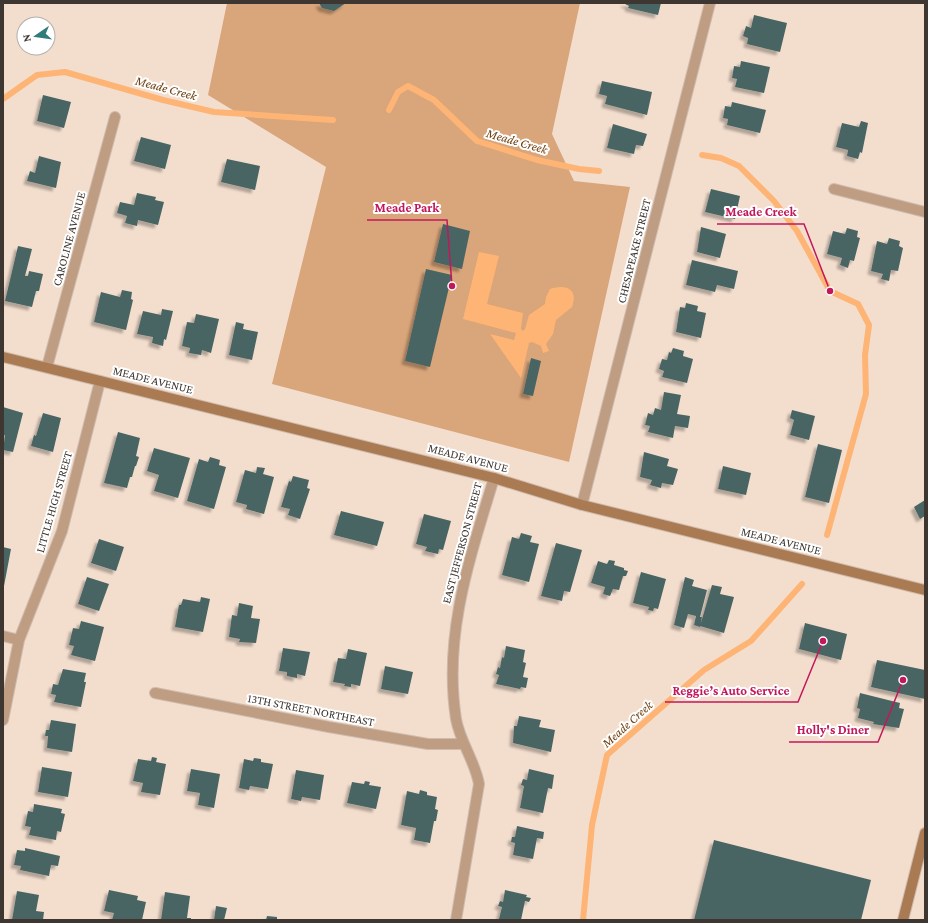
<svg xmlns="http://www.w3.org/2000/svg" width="928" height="923" font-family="'Crimson Pro',serif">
	<defs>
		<filter id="shadow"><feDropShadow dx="-3.5" dy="3.5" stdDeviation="1" flood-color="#0004"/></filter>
	</defs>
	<rect width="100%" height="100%" fill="#f3dece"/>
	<path fill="#d9a57a" d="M227,3H580L552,134L574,181L630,187L569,462L272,384L326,167L208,95Z"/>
	<path fill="#feb474" d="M479,252L499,256L487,304L523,313L521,329L523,331L525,329L529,315L545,304L546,297L550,289C565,284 579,288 572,307L556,320L553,334L546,344L549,351L543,353L541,346L532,342L529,343L521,378L490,334L514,340L516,333L463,319Z"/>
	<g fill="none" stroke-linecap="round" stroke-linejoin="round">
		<path stroke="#feb474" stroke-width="6" d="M3,99L37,75L65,72L163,100L214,112L333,120
			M389,110L398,92L408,86L434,100L477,141L537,160L579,169L599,171
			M702,155L721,158L739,166L774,201L797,231L830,291L858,304L869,325L865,355L866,394L827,535
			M583,920L592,825L607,755L704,670L751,641L802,584"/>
	</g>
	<path fill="#4a6564" filter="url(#shadow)" d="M319,3H346L334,11L322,8Z
		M623,3H661L658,15L628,8L629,6Z
		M754,15L787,23L780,52L747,44L748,38L743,36L746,26L751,28Z
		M741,61L770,67L764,93L735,87L737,79L732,78L734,66L740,67Z
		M602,81L652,92L647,115L605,104L607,96L599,94Z
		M43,95L71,102L64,128L37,121Z
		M732,102L766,110L760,133L727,125L728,119L723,118L725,106L731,107Z
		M861,121L868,123L862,153L860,152L858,159L847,156L848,150L836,147L842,123L859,127Z
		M613,124L647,134L643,146L636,145L634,154L607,148Z
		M141,137L171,145L165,169L134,161Z
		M39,156L61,162L56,188L27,181L30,171L35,173Z
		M227,159L260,166L255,190L221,182Z
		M711,189L740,196L735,219L705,212Z
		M137,193L156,197L155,200L164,202L158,225L138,220L137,226L125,223L127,216L117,213L120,202L134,205Z
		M443,224L470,231L462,269L434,262Z
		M701,227L726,234L720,258L697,252Z
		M847,228L858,231L857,237L860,238L854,261L850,260L848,268L840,265L842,258L827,254L833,231L845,234Z
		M889,238L900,241L899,246L903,248L898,271L891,270L889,281L881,279L883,274L871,271L877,241L887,244Z
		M18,246L32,249L25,276H28L29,271L43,274L39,291H36L32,307L5,301Z
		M692,260L738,271L734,289L717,285L715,292L686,285Z
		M426,269L452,275L430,367L405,361Z
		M122,290L132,292L131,299L133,300L126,330L94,322L101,292L120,297Z
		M686,303L698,306L697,311L706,313L701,338L676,332L680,307L685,308Z
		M162,309L173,311L166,340L164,339L163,346L152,343L153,337L137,334L143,311L161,315Z
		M196,314L219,319L211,353L202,350L201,355L189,353L190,348L182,346L187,322L194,323Z
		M236,322L244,324L243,329L258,332L252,360L229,355Z
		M673,348L684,351L683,356L693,359L687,383L662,377L664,371L659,369L662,359L667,360L669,352L671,353Z
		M531,358L541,361L533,396L523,394Z
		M664,392L681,395L677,414L690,416L688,428L675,426L673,438L648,432L650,426L645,425L648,413L653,415L655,408L661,410Z
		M3,407L23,413L13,452L3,450L5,435H3Z
		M792,410L815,416L809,440L790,435L794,420L790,418Z
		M43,413L61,418L53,452L31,446L34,435L36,436Z
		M118,432L140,438L136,456L139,457L136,466H135L132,477H130L127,488L104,483Z
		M818,444L842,450L829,503L805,497Z
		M154,448L190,458L178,498L154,491L159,475L147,471Z
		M644,452L669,459L667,466L678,469L673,485L662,483L661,488L650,485L652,480L640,477Z
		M210,457L220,460L219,465L226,467L214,509L187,501L199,459L208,462Z
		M723,466L751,473L746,495L718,489Z
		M257,467L265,468L263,474L274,477L264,514L246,509L247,505L236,502L245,470L256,473Z
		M293,476L309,480L307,488L310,489L300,519L288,515L290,509L281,507L289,481L291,482Z
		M925,500V516L920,519L914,507Z
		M341,511L384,522L377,546L334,535Z
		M424,514L451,521L443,550L439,549L438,554L425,551L427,547L416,544Z
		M521,533L532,536L530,542L539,544L529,582L502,575L512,537L519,539Z
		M99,539L124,547L116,571L91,563Z
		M556,543L582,550L570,592L564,591L562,601L541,596Z
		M3,547L11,549L4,586H3Z
		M609,560L615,561L614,565L624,568V570L628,571L626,576H623L619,590L613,589L610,596L603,594L605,587L591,583L598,561L607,564Z
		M641,572L666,579L658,609L654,608L653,611L648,610L649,607L633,603Z
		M87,577L109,584L99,611L78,604Z
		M685,577L694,580L692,586L707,590L700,617H702L700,627L694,625L696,616L688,614L684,628L674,625Z
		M712,585L722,587L720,594L734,597L724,633L700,626Z
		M201,597L210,599L203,632L175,627L179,605H181L183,599L200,602Z
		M239,603L253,606L251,618L260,619L256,643L239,642L240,639L229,637L232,615L237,616Z
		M81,621L104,627L95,661L71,655L74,646L69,645L73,628L79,629Z
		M805,623L847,634L841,660L799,649Z
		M506,646L525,650L523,662L526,663L523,677L528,678L526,688L521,687L520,689L496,684L499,675L496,674L498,667L500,668L502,657L504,658Z
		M283,648L310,652L305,676L297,674V678L287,676V672L279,671Z
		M348,649L367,653L360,686L351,684V687L344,686L345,684L333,682L338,658L346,659Z
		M877,660L925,670V699L871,687Z
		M385,666L413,672L408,694L381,689Z
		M63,669L86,673L84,682H86L81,707L54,702L56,695L51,694L53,684L58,685Z
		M860,693L900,703L899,708L904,709L899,728L873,724L874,722L858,718L860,709L857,708Z
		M519,716L541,720L539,727L555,730L551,752L513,743L514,726H517Z
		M51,720L76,724L72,752L47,748L48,736H45L46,730H49Z
		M152,757L157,758L156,762L166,764L160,795L141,792L143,783L133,781L138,759L151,761Z
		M254,758L261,759V762L273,764L268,789L250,786L249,790L239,788L244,759L253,761Z
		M42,767L72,772L68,797L38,792Z
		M191,769L220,774L214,808L198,805L200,793L187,791Z
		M529,769L554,775L552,789L548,788L543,813L520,808L524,786L521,785L523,779L527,780Z
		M296,770L324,775L320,800L302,797L301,801L291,799Z
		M365,781L370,782L369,785L381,787L376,809L347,803L352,782L364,784Z
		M420,790L427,792V795L437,797L435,809L438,810L436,821H434L430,843L414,840L416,828L401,825L407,791L419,794Z
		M34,804L62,809L61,813L65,814L61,832L57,831L56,840L29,835L31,827L25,826L28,811L33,812Z
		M517,826L544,832L543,839L537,838L533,859L513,855L515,843L511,842L512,837H515Z
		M714,840L871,880L861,920H694Z
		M25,848L60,856L58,866L51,865L49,876L20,870L21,866L14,865L17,850L25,851Z
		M109,890L138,896L137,900L146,902L142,920H112L114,913L104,911Z
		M505,890L527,895L526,897L531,898L529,902L525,901L521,920L499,919L502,907L498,906L500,901L503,902Z
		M17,891L39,895L36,911L44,912L43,920H12Z
		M165,892L190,896L187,918H191V920H161Z
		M216,906L227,908L224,920H214Z
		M267,916L277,917V920H266Z"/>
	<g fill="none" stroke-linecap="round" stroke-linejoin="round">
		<g stroke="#cfbcae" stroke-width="12">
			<path id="minor" d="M834,189L925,212
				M47,367L115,117
				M582,505L710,3
				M3,636L19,640
				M155,693L329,727L428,744H464
				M3,720L19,640L62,531L100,381
				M456,920L479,784C475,761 460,742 456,719C443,634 470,558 494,478"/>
		</g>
		<g stroke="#cfbcae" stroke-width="12">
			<path id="secondary" d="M3,357L494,478L582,505L925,590
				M903,920L925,833"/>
		</g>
		<use href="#minor" stroke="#be9d83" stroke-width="10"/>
		<use href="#secondary" stroke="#aa7b53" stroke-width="10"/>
	</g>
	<g text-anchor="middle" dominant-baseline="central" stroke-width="4" stroke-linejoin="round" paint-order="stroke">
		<g font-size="12" fill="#3e3630" stroke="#fff">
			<text transform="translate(69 239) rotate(-75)">CAROLINE AVENUE</text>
			<text transform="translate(634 251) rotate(-76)">CHESAPEAKE STREET</text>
			<text transform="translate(153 380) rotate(14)">MEADE AVENUE</text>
			<text transform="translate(468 458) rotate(15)">MEADE AVENUE</text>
			<text transform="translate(54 502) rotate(-74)">LITTLE HIGH STREET</text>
			<text transform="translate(781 541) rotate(14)">MEADE AVENUE</text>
			<text transform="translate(462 543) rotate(-75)">EAST JEFFERSON STREET</text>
			<text transform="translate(311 710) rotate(11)">13TH STREET NORTHEAST</text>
		</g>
		<g font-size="13" font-style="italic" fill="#6f400f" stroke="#fff">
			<text transform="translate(166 88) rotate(15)">Meade Creek</text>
			<text transform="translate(517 141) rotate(16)">Meade Creek</text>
			<text transform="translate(627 724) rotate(-42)">Meade Creek</text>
		</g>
	</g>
	<path fill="none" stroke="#c2185b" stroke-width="1.5" d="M452 286L447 220H367M830 291L804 224H717M823 641L798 702H665M903 680L878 742H789"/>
	<g fill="#c2185b" stroke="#fff" stroke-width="1.5">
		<circle cx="452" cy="286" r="4"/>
		<circle cx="830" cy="291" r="4"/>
		<circle cx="823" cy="641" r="4"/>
		<circle cx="903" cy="680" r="4"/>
	</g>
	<g font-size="13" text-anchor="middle" font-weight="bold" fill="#c2185b" stroke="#fff" stroke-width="4" stroke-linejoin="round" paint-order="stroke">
		<text x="407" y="212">Meade Park</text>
		<text x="761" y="216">Meade Creek</text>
		<text x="731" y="695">Reggie’s Auto Service</text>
		<text x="833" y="734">Holly's Diner</text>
	</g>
	<rect width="928" height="923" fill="none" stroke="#3e3630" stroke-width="8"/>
	<g transform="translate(36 36) rotate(257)"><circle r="19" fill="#ffffff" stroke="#b2afac"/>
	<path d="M0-3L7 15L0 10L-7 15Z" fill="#317b7a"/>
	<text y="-6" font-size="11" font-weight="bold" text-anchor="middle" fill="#3e3630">N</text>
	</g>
</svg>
